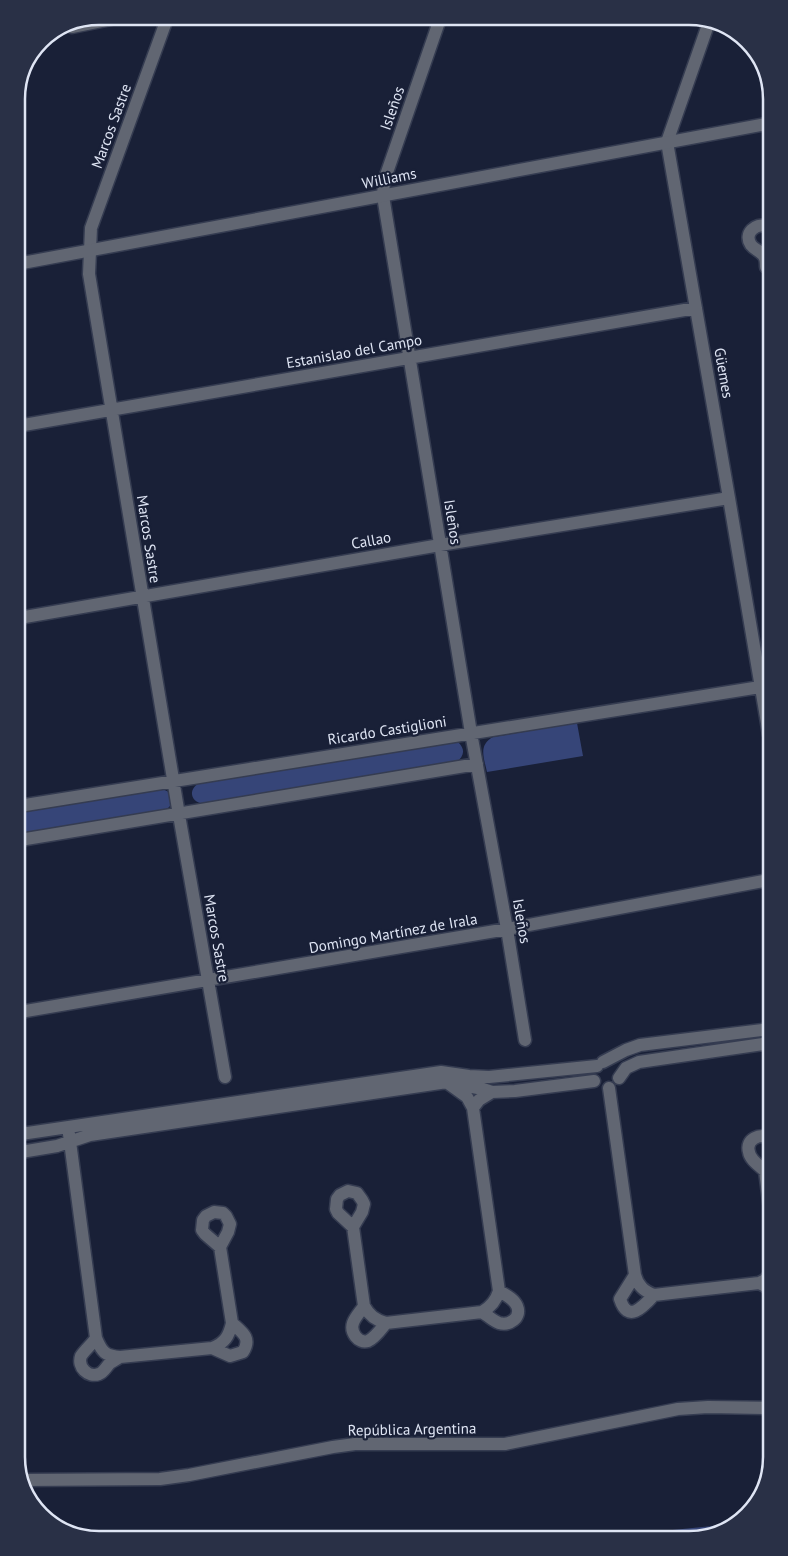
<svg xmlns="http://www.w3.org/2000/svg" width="788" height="1556" font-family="'PT Sans',sans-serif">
	<rect width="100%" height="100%" fill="#192037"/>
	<path fill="#364578" d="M577,723L583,756L487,772C484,758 478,745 493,737Z
		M452,742H458C466,750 464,756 456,763L204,804C189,802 188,788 201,782Z
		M160,789C172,790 177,801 167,809L20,835V813Z
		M732,1524L721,1534H631H633Z"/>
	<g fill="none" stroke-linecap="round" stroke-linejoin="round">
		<g stroke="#353c51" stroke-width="15">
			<path id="minor" d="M168,16L91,228L89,274L179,815L225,1077
				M441,16L384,181L383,196L471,733L507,929L525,1040
				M709,22L667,142L729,498L769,735
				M766,226C756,223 743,233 751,245C754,249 760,251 763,255C766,258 766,263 766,267
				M18,426L696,308
				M19,618L440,545L729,498
				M19,806L760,687
				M20,840L477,764
				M20,1012L507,929L769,880
				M603,1062L626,1050L640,1045L770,1029
				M619,1078L626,1068L639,1062L770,1043
				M449,1084L467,1097L473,1108L479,1100L492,1092
				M609,1088L635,1275C638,1286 644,1291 654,1295L759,1283L765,1280L771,1273
				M21,1134L441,1072L469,1076L489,1077L597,1066
				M69,1134L96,1338C102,1352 105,1356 120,1357L212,1348C225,1343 229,1336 232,1323L220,1247L228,1232L230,1224L226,1216L223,1213L214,1212L206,1216L203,1220L202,1230L205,1234L220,1247
				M21,1152L57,1146L90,1135L447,1082L483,1089L492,1092L515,1091L594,1081
				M770,1163L765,1171L771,1217
				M765,1171C760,1166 750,1160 749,1152C745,1139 760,1133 770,1138
				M353,1227L362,1212L364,1204L362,1200L357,1193L348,1191L340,1195L337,1199L336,1209L338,1213L353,1227L364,1306C369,1315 375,1320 386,1323L482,1312C491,1307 496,1301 499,1291L473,1108
				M635,1275L620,1299C628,1324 643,1307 654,1295
				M759,1283L765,1286L771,1292
				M364,1306C361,1311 355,1317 353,1323C350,1332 358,1344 368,1341C375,1338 381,1329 386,1323
				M482,1312C487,1315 493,1321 499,1323C509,1326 522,1318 517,1306C514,1299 506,1295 499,1291
				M96,1338C93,1343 84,1351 81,1356C77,1367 88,1378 99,1374C104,1372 106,1367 110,1363C113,1361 117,1359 120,1357
				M212,1348L230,1356L243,1352C252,1338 242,1332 232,1323
				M22,1480L160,1479L189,1475L333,1447L355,1444H505L678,1409L708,1407L772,1408"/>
		</g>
		<g stroke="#353c51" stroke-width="15">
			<path id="tertiary" d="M72,27L126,16
				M17,264L766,124"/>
		</g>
		<use href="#minor" stroke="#616672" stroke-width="12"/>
		<use href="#tertiary" stroke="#616672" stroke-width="12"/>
	</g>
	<g text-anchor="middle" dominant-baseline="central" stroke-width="4.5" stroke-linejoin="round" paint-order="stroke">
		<g font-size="15" fill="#dfe5f4" stroke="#192037">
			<text transform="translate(392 108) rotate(-71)">Isleños</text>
			<text transform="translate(111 126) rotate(-70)">Marcos Sastre</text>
			<text transform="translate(389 178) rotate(-11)">Williams</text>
			<text transform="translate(354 351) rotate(-10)">Estanislao del Campo</text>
			<text transform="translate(724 373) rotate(80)">Güemes</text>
			<text transform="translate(453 522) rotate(81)">Isleños</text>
			<text transform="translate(149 539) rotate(81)">Marcos Sastre</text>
			<text transform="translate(371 540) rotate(-10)">Callao</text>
			<text transform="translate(387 730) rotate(-9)">Ricardo Castiglioni</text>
			<text transform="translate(522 921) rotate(80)">Isleños</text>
			<text transform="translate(393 933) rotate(-10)">Domingo Martínez de Irala</text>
			<text transform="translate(217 938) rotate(80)">Marcos Sastre</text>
			<text transform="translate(412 1429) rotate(-1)">República Argentina</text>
		</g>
	</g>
	<path d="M0 0H788V1556H0ZM99 25H689A74 74 0 0 1 763 99V1457A74 74 0 0 1 689 1531H99A74 74 0 0 1 25 1457V99A74 74 0 0 1 99 25Z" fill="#293046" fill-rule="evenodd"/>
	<path fill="none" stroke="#dfe5f4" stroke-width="2.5" d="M99 25H689A74 74 0 0 1 763 99V1457A74 74 0 0 1 689 1531H99A74 74 0 0 1 25 1457V99A74 74 0 0 1 99 25Z"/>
</svg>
